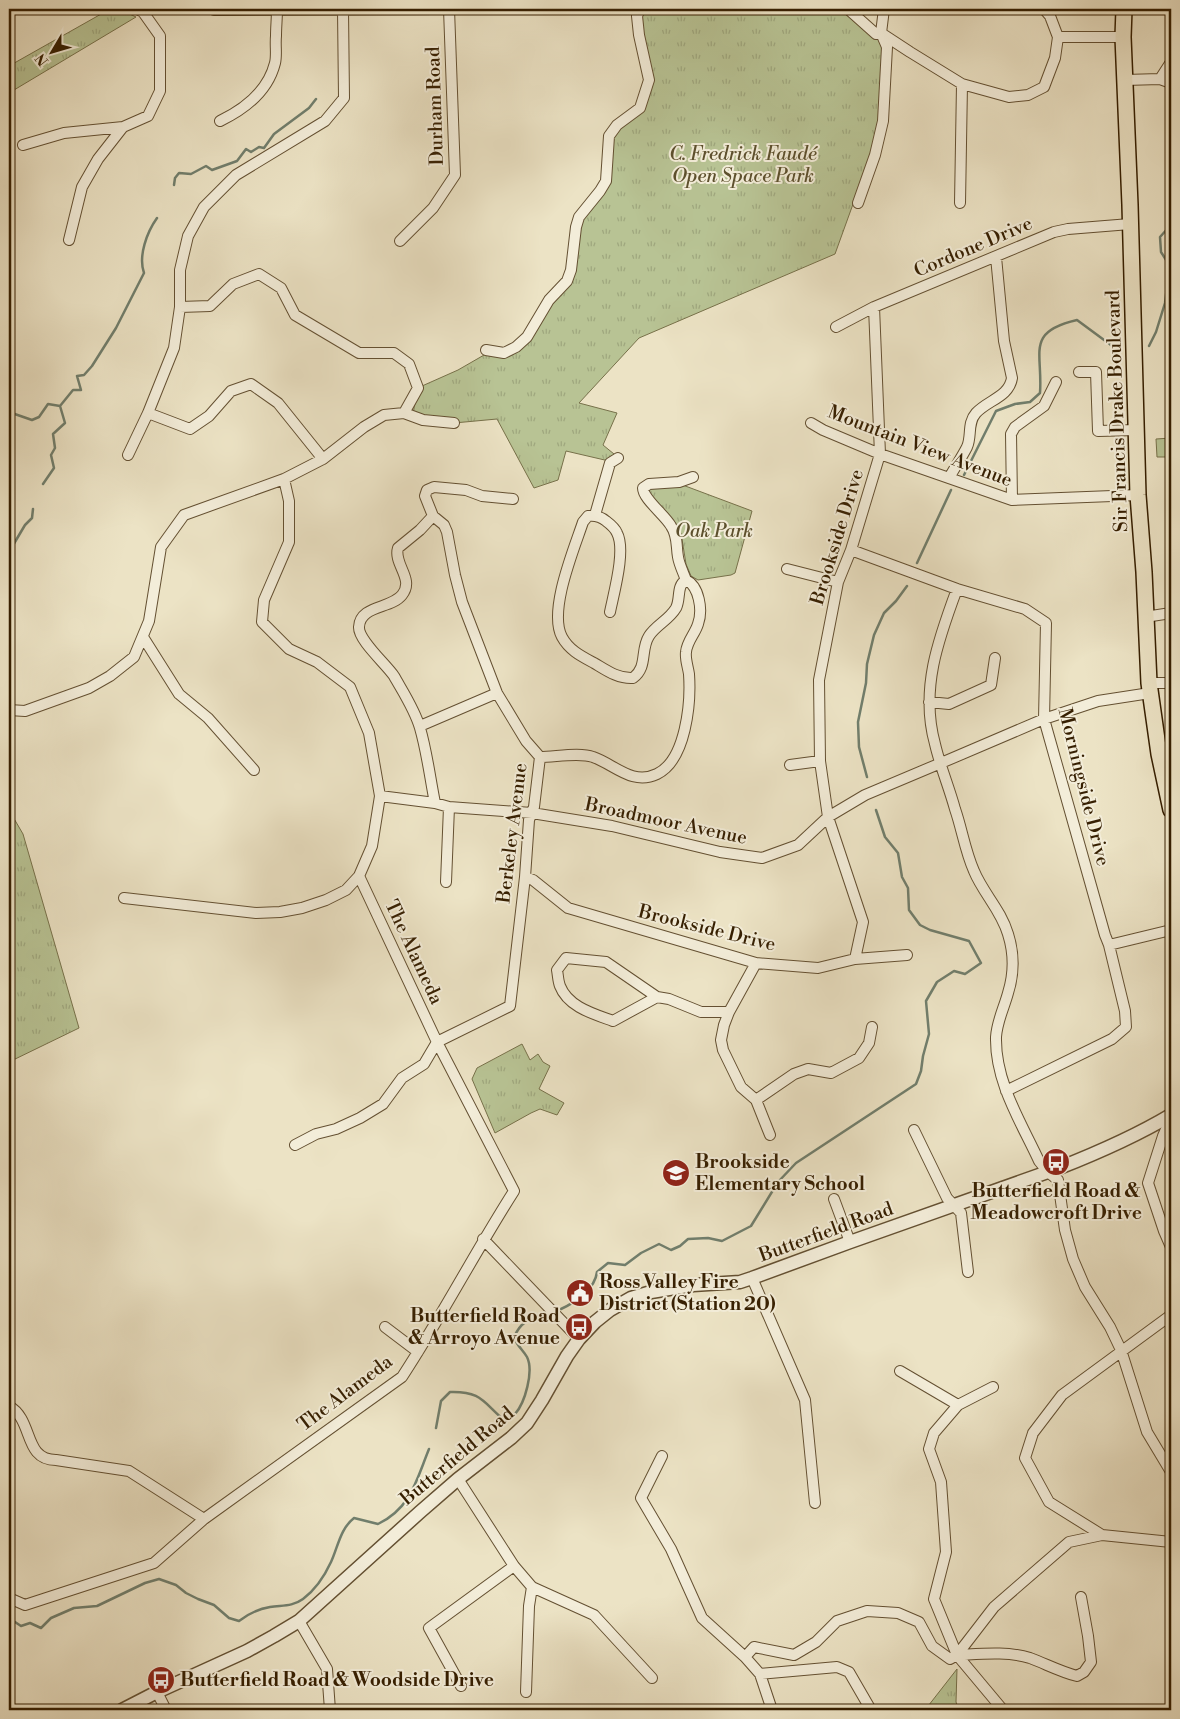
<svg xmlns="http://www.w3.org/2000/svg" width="1180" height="1719" font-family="'Libre Bodoni',serif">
	<defs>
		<pattern id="park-tufts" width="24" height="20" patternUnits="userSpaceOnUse" patternTransform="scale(1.25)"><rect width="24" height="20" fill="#b8c394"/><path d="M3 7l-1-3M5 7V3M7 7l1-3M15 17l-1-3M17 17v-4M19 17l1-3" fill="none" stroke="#9fa77e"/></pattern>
	</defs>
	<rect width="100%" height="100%" fill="#ece3c5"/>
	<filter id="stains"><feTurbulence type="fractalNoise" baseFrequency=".004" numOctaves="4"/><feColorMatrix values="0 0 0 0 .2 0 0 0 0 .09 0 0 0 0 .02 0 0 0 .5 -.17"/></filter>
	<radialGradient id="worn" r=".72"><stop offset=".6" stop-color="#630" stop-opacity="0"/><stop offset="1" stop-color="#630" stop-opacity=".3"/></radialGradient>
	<path fill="#b8c394" stroke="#77714a" d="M1171,438V457H1157L1156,439Z"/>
	<path fill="url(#park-tufts)" stroke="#77714a" d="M110,9H119L136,17L9,93V66Z
		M640,9H848L887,47L883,121L835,254L639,338L579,403L617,413L603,445L614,454L609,461L566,451L558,480L534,488L497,419L454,423L414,414C412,405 420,395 422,386L458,370L491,351L516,347L563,287L576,227L600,191L609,136L640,108L649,81Z
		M680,484L752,511L735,573L731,575L698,580L691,576L686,564L681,533L643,491L648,488Z
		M9,810L23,834L79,1028L9,1062Z
		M522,1044L530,1060L538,1054L543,1062L550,1066L539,1089L564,1103L557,1115L540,1109L531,1113L495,1133L472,1079L477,1068Z
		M957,1669L956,1702L959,1710H925Z"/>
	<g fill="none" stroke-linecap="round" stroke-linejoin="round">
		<path stroke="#717e6c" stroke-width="2.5" d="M174,185L175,178L179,173L191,174L206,166L212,170L237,161L246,149L251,152L259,147L264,148L274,134L309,108L316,99
			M1149,346L1156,332L1165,303L1167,287L1168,263L1161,252L1160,237L1169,227H1171
			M9,412L32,420L39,417L48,404L60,406L73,390H81L77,376L84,375L92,366L116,328L144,273C138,256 147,232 157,218
			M964,475L996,411L1015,404L1030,402L1040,393C1043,352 1025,332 1077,320L1119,351
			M43,484L54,468L51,455L55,448L53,434L65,423L60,406
			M9,552L25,525L32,518L33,509
			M917,563L951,490
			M867,777L859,747L858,722L866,683L867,664L874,635L884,613L896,601L907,586
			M561,1309C576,1302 595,1289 597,1272L608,1263L625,1265L641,1253L659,1244L671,1250L680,1246L688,1239L708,1238L722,1241L751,1226L778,1182L796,1163L916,1084L921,1071L923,1056L929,1034L926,1001L937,982L954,971L965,974L981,963L969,941L930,930L920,925L909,910L908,888L902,877L898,853L885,837L876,810
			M436,1428L441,1401L450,1392C481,1391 483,1402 504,1420C508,1418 512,1417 515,1414C525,1403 534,1371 527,1357C523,1350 517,1346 514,1337C521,1322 527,1320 542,1316
			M9,1618L21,1626L30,1623L41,1628L51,1618L74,1608L97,1606L145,1583L159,1579L176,1585L186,1593L198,1599L214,1605L229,1618L239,1621C248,1614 258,1609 270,1607C282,1605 292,1607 303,1599C315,1590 325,1575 331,1562C338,1547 340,1529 354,1518L378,1524C411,1508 416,1481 429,1449"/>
		<g stroke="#645032" stroke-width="12">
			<path id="minor" d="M848,9L876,34L881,33
				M1044,9L1050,16L1058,37
				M214,10L436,9
				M881,33L910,52L962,84L1009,97L1028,95L1044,87L1055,58L1058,37H1123
				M1160,79L1171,62
				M1125,80L1160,79L1171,83
				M220,121C245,109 268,91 275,63C277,55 275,45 276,36C276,27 277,18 277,9
				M23,145L64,133L123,127
				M858,203L875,155L883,121L887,47L881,33L884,9
				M960,203L962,84
				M69,240L82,187L98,159L123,127L148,116L160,91V36L143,12L137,9
				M400,241L433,208L455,175L449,9
				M180,307L210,306L233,284L259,274L281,288L295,315L359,353H394L409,364L418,388L404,413
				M836,327L874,307L1054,232L1068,229L1130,224
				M486,350L504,353L516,347L527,337L549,300L567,281L571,270L576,227L579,217L600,191L606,181L609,136L617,125L640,108L649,80L639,35L637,16L640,9
				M1079,372H1096L1098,431L1137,430
				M148,413L190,429L209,416L231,391L251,384L278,403L323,459
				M404,413L423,420L454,423
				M811,423L823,430L880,454L1012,500L1138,495
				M128,455L148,413L174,348L180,307V270L188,236L204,207L236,175L325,121L344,98L343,10
				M949,478C955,467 962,457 967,447C972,436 967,423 976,413C988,400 1009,397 1012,378L1004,341L996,257
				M1012,500L1011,434L1015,427L1044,406L1056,382
				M595,515L610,463L618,458
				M433,516L420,530L398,548C393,564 415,579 402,595C391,609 360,605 359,627C358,640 386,664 394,676C403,692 415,710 420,728C427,752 430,778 435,803
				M851,550L957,589L1025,609L1046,623L1044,719L1105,935L1109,945L1125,1011L1126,1027L1112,1039L1006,1091
				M787,569L838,582
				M686,580C683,572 679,564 678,557C676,546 678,536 671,526C665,515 643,499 643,488L649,484L679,482L693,477
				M957,589C938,640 920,690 935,744C940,766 949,787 955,809C962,829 965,851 974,871C983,893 1001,910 1008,934C1014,953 1014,974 1008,993C1004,1008 997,1021 996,1037C995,1082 1021,1122 1039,1161L1048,1172L1058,1180L1065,1230L1073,1259L1085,1287L1110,1327L1121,1350L1147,1432L1171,1472
				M610,612C614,592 626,550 617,533C615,528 610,524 606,521C600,516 595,515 588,516L583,522C574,549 548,611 562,637C569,650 581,656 594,663C606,670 618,679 633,678C648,667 640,650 649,636C656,625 669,620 676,608C681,598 676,586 686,580
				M1145,617L1171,613
				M143,637L179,694L208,718L254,770
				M1149,683H1171
				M929,702L949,704L991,685L995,658
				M9,710L25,711L89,688L110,676L134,657L149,621L161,547L184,515L284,479L323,459L364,427L384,415L404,413
				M420,726L497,693
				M540,757C555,757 580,752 593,757C614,764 632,786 657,774C686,760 691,703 689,674C688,667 685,659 686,652C687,641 695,634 698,624C703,610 699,586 686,580
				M790,765L820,761
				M380,796L435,803L449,807L532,813L612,826L720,852L762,858L798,845L828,817L865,795L941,763L1044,719L1098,701L1150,693
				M525,877L533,880L568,908L756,963L818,968L855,959L907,955
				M446,882L449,807
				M124,898L256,913L280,912L302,908L326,900L346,890L359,876L372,846L380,796L369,733L350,687L317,662L289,649L262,622L264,600L289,542V501L284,479
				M1109,945L1171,930
				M566,958L606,962L657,997L613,1021C594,1014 568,1007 560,986C558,981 558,975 557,970Z
				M855,959L863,922L828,817L820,761L819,680L838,582L851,550L880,454L874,307
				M756,963L729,1012L724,1025L721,1040L723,1050L741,1087L756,1100L770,1135
				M657,997L669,999L701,1012H729
				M756,1100L794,1074L808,1069L831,1073L859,1058L869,1043L872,1027
				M1171,1118L1163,1136L1148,1183L1164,1231L1171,1247
				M914,1130L947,1198L961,1213L968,1272
				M295,1145L316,1134L336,1129L360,1118L383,1104L402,1078L424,1064L437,1042L510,1006L525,877L529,820L534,807L540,757L526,741L497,693L462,602L455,575L447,532L444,525L433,516L425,496L427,490L434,487L466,490L482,496L513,499
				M834,1199L850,1242
				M483,1239L579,1339
				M752,1278L805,1400L815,1503
				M385,1327L418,1352
				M900,1371L958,1405
				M993,1387L958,1405L934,1433L929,1449L941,1482L946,1552L934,1599L957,1655L1003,1710
				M9,1406C34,1420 23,1460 56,1460L129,1471L204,1519
				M662,1456L641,1498L671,1549L702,1618L745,1657L760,1674L837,1667L849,1672L871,1710
				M458,1479L514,1566L532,1587L529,1606L526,1692
				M1102,1535L1049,1502L1025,1458L1033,1433L1062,1395L1171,1315
				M532,1587L594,1615L652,1678
				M9,1598L25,1605L154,1563L204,1519L402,1377C442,1316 475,1252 514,1191L437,1042L359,876
				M299,1621L327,1669L330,1710
				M957,1655C980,1654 1008,1651 1030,1658C1046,1664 1061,1672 1077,1676L1084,1672L1091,1662L1088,1636L1081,1597
				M745,1657L754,1647L794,1655L816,1642L837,1621L867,1611L898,1613L919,1622L932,1646L950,1659L957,1655L994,1607L1069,1542L1102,1535L1171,1542
				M760,1674L772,1710
				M461,1686L429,1628L514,1566
				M157,1692L166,1710"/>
		</g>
		<g stroke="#645032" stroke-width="15">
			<path id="tertiary" d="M122,1710L157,1692L247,1651L274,1636L299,1621L420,1512L458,1479L511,1438L527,1423L542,1400L567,1356L579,1339L595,1322L610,1310L631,1298L651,1292L693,1285L740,1282L752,1278L850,1242L1059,1168C1097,1153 1136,1136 1171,1115"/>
		</g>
		<g stroke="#361f01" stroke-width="18">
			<path id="primary" d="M1124,9L1123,37L1130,205L1138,495L1144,572L1149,683L1159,754L1171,810"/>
		</g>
		<use href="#minor" stroke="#f3edd9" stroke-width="10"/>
		<use href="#tertiary" stroke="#f3edd9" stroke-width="12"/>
		<use href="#primary" stroke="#ece3c5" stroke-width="15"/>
	</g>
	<defs>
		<g id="bus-disc" transform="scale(1.4375)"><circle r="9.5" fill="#8f2418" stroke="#f3edd9"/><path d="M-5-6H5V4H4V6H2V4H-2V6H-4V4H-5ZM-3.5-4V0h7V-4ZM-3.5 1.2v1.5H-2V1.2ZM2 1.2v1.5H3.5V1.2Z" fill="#fff"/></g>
		<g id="school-disc" transform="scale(1.4375)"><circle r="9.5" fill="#8f2418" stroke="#f3edd9"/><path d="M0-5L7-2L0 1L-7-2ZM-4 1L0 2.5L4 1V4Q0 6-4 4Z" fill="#fff"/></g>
		<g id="civic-disc" transform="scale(1.4375)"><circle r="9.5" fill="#8f2418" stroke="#f3edd9"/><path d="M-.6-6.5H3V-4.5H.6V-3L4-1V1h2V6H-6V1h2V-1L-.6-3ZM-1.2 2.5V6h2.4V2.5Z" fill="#fff"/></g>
	</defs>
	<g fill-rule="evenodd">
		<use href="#bus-disc" x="1056" y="1162"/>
		<use href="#school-disc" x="676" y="1173"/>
		<use href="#civic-disc" x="580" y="1293"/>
		<use href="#bus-disc" x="579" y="1327"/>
		<use href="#bus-disc" x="161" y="1680"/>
	</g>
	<g text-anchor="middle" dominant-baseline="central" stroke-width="4" stroke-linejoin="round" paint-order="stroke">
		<g font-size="19" fill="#361f01" stroke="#f3edd9">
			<text transform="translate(435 106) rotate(-92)">Durham Road</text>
			<text transform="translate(973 247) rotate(-23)">Cordone Drive</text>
			<text transform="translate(1117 411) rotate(-92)">Sir Francis Drake Boulevard</text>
			<text transform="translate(920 446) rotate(21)">Mountain View Avenue</text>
			<text transform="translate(837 537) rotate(-73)">Brookside Drive</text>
			<text transform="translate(1084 787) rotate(76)">Morningside Drive</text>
			<text transform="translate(666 821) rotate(12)">Broadmoor Avenue</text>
			<text transform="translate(512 833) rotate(-83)">Berkeley Avenue</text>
			<text transform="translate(707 928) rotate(14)">Brookside Drive</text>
			<text transform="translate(414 952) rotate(65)">The Alameda</text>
			<text transform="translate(826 1232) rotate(-20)">Butterfield Road</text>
			<text transform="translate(345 1393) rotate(-37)">The Alameda</text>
			<text transform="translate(457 1456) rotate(-40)">Butterfield Road</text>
		</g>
		<g font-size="19" font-style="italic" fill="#5d502d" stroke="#f3edd9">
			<text x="743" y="154">C. Fredrick Faudé<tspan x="743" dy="22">Open Space Park</tspan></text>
			<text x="714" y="531">Oak Park</text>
		</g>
		<g font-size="19" font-weight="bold" fill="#361f01" stroke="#f3edd9" text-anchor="start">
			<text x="695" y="1162">Brookside<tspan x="695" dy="22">Elementary School</tspan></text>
			<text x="1056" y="1191" text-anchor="middle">Butterfield Road &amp;<tspan x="1056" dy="22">Meadowcroft Drive</tspan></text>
			<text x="599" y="1282">Ross Valley Fire<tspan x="599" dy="22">District (Station 20)</tspan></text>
			<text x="560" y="1316" text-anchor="end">Butterfield Road<tspan x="560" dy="22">&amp; Arroyo Avenue</tspan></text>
			<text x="180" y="1680">Butterfield Road &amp; Woodside Drive</text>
		</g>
	</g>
	<rect width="1180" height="1719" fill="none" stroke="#ece3c5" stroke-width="30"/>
	<rect x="10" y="10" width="1160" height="1699" fill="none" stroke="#361f01" stroke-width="2.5"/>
	<rect x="15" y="15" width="1150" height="1689" fill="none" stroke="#361f01"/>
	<g transform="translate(52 52) rotate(232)" stroke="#f3edd9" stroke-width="4" paint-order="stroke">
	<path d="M0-4L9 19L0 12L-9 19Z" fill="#361f01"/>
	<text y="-8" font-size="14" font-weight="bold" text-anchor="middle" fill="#361f01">N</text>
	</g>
	<rect width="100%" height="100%" filter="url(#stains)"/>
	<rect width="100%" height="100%" fill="url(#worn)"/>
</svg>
